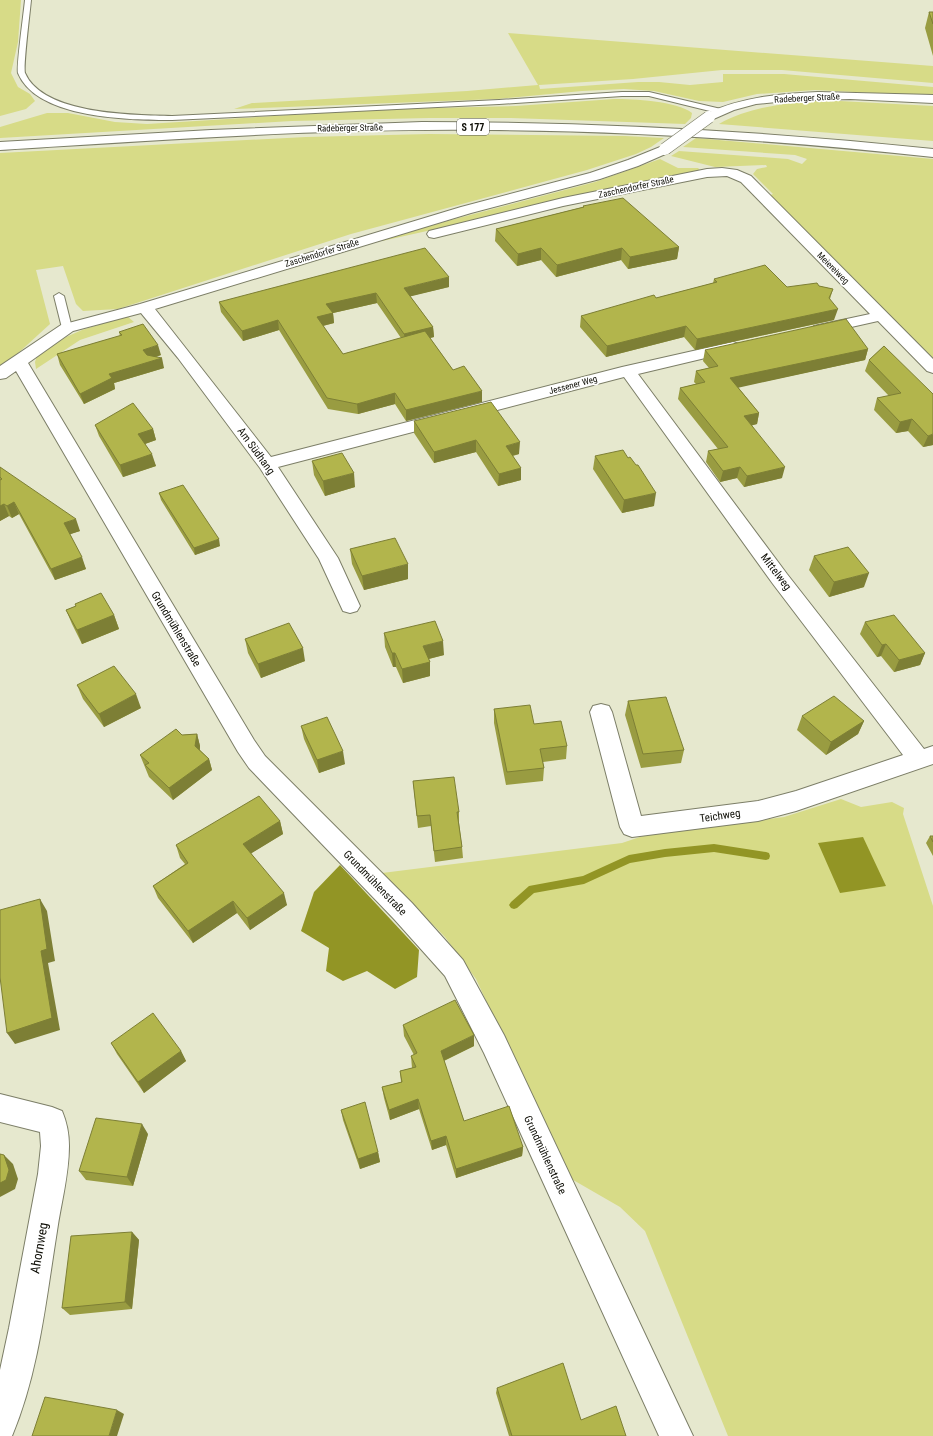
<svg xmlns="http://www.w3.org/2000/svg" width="933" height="1436" font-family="'Roboto Condensed',sans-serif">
	<rect width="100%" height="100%" fill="#e6e8ce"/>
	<path fill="#d7db87" d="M0,0H21L18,42L11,73L18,87L30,94L35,101L26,109L0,116Z
		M508,33L933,66V83L782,70H722L633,79L539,85L540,89L638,82H659L690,85L723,82V74H784L933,87V96L815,90L757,94L723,102L699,101L654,91L624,89L582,91L497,99L234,109L252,103L467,91L538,85Z
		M614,99C633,99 677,101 692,113L691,118L685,124L511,118H429L292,121L0,138V127L47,113H68L115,122L147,124L386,109L516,106Z
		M821,100L933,106V141L719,124C749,107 786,103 821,100Z
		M429,134L625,136L664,138L651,147L636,154L587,170L351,234L118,309L83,311L76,304L63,266L36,270L50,324L15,356L0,366V153L306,137Z
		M696,138L933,159V358L768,196L773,194L753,174L757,169L767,167L766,165L715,167L671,156L679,151L788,159L802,164L807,159L795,155L683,147Z
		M660,159L678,168H698L700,170L382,241L379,239L595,182Z
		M127,316L134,322L80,340L36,369L35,362L37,356L66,337L82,330Z
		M841,799L861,807L892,802L904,808L903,814L933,906V1436H728L645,1231L620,1207L568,1177L476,979L445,937L382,873L622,843L643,836L784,817Z"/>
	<path fill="#929525" d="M863,837L886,886L840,893L818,843Z
		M340,865L419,950L417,977L395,989L367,971L343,981L326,971L329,948L301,931L314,892Z"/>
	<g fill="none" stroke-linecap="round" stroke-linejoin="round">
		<path fill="#929525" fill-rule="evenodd" d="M714,844L766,852L769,853L770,856L769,859L766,860L714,852L665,857L630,863L584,884L534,893L517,908L514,909L511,908L509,905L511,902L529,886L583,876L629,855L665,849Z"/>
		<g stroke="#7c7e67" stroke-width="2">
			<path id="lane" d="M25,0H31C30,11 23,67 25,73C43,115 134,115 172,116L499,100L622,92H649L721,109L722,111L718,113L649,96H622L499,104L172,120C130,120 37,119 18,73C16,68 24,11 25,0Z
				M59,293L64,296L72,328L71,330L67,331L62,328L54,296Z"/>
		</g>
		<g stroke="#7c7e67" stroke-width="2">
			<path id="street" d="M818,92L933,95V103L850,99L786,101L756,104L734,110L709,121L705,120L703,117L705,114C742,97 777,94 818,92Z
				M665,145L670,146L672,149L670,152L638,166L600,179L471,213L155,309L271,457L622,367L733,342L739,344L741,347L739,350L638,374L787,574L924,749L933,746V764L796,811L758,821L632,837L624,834L620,827L590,712L593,706L601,704L609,706L612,712L641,816L758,801L796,791L903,755L773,584L624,377L278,467L338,558L360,606L357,611L350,613L343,611L319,559L260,468L178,358L141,313L73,331L28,363L254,740L265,756L412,903L463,960L504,1035L693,1436H659L484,1053L445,976L394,919L249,768L238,752L16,371L6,378L0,379V366L61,325L140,304L461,207L590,173L628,160Z
				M722,168L737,170L751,176L933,359V373L927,371L878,321L820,334L814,332L812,329L814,326L870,314L741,182L727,176L707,177L563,206L434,238L429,237L427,234L429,231L563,198L707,169Z
				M0,1094L52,1107L62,1111C67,1123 69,1134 69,1146C69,1175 61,1203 57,1231C46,1299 39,1372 12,1436H0V1370L9,1328L38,1174L41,1146L40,1132L0,1122Z"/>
		</g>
		<g stroke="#7c7e67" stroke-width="2">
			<path id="highway" d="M422,122C593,122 763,131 933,149V157C785,141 637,131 488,130C325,128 162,140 0,150V142L211,130Z"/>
		</g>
		<use href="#lane" fill="#fff" fill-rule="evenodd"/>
		<use href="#street" fill="#fff" fill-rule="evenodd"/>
		<use href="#highway" fill="#fff" fill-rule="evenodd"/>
		<g stroke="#7c7e67" stroke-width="13" stroke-linecap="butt">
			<path id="street-bridge" d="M665,149L709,117"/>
		</g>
		<use href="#street-bridge" stroke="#fff" stroke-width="12"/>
	</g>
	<path fill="#999c41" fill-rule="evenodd" d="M929,12H933V56L925,28Z
		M583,206L679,247L677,259L628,269L621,260L556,277L541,260L517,266L495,241L496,229L583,207Z
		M714,279L787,287L819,286L833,289L830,299L834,320L695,350L684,337L606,357L580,327L581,316L656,298L713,283Z
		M449,287L410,296L433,327L434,337L430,338L453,370L482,402L406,421L395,404L358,414L328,409L279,330L243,341L221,312L219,302ZM377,303L401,338L343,354L323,326L334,323L333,313Z
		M119,332L161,355L156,357L164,368L114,383L115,389L84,404L60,365L57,354L120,336Z
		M884,346L933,445L923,447L908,431L896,433L874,410L877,398L889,396L865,371L869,360Z
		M868,349L865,360L738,387L759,413L757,424L752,425L782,478L744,487L737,478L720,482L706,462L708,451L718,449L678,399L680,388L696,384L694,382L696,371L709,368L703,361L705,350Z
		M414,421L519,454L513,456L521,480L498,486L476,452L434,463L414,433Z
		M95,425L153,429L156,440L145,444L156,466L123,477L99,436Z
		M595,456L654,506L622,513L593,469Z
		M312,461L355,487L325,496L314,475Z
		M0,467L80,531L70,534L86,569L55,580L19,514L12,518L9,516L0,521Z
		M159,493L220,546L195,555L161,500Z
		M350,549L408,579L364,590L352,564Z
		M814,556L864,587L829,597L809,570Z
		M75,604L114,615L119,629L82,644L72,624L66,610L76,606Z
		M865,622L925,653L920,665L894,672L881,656L877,657L860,634Z
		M384,633L444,655L429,659L430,662V676L403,683L396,667H393L385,647Z
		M245,639L305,661L261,678L248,653Z
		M77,685L141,708L104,727L83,699Z
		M628,701L684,750L681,763L641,768L625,715Z
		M494,709L534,724L567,746L566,759L543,762L544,768L543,781L506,785L494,723Z
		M802,716L864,721L858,734L826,755L797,730Z
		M301,726L345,764L319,773L304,739Z
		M197,734L200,746V750L209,759L212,770L173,800L149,777L140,755L182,735Z
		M413,781L459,812V823L462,847L463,858L435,862L431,826L418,828Z
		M280,821L283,834L251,853L287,905L250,930L237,913L193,943L158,898L153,886L185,864L180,858L176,845Z
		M930,836H933V856L926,843Z
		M403,1025L474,1046L444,1061L464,1121L523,1147L522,1156L456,1178L446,1145L432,1150L419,1109L390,1120L384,1098L382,1087L401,1082L400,1071L412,1068L411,1056L414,1055L404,1036Z
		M111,1043L181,1051L186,1061L144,1093L117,1054Z
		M341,1110L378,1152L380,1162L360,1169L343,1120Z
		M148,1134L133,1186L86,1180L79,1171Z
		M132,1232L139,1240L132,1309L70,1315L62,1308Z
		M497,1388L581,1420L626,1436H509L496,1393Z"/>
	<path fill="#7d7f35" d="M679,247L677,259L628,269L630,257Z
		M541,248V260L517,266L518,254Z
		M622,248L621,260L556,277L557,265Z
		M449,277V287L404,298V288Z
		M376,293L377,303L333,313L334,323L318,327L317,317L326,304Z
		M838,309L834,320L695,350L697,339Z
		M278,320L279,330L243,341L242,331Z
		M686,326L684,337L606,357L607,346Z
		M433,327L434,337L405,344L404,334Z
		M158,345L161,355L146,360L143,350Z
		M868,349L865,360L728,390L730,378Z
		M162,358L164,368L114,383L115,389L84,404L80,394L109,374Z
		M482,391V402L406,421V410Z
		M395,393V404L358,414L357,404Z
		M759,413L757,424L742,428L744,416Z
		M912,419L908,431L896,433L900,422Z
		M153,429L156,440L142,445L138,434Z
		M933,434V445L923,447L928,436Z
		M476,440V452L434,463V452Z
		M520,442L519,454L506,457V446Z
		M152,454L156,466L123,477L120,465Z
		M740,467L737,478L720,482L723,471Z
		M785,467L782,478L744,487L747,476Z
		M521,468V480L498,486L499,474Z
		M354,473L355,487L325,496L323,481Z
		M656,493L654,506L622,513L624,500Z
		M14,502L19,514L12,518L7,506Z
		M4,504L9,516L0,521V506Z
		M76,519L80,531L68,535L64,523Z
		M219,539L220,546L195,555L194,548Z
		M82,557L86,569L55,580L51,569Z
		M408,564V579L364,590L362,576Z
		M869,573L864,587L829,597L834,582Z
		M114,615L119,629L82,644L77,630Z
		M443,641L444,655L424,660L423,646Z
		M886,644L881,656L877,657L882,645Z
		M303,648L305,661L261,678L258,664Z
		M392,653H395L396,667H393Z
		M925,653L920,665L894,672L899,660Z
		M430,662V676L403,683L402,669Z
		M136,694L141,708L104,727L99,714Z
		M864,721L858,734L826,755L831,742Z
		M197,734L200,746L199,758L195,746Z
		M343,751L345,764L319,773L317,760Z
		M209,759L212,770L173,800L169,788Z
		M280,821L283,834L247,856L243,844Z
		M284,893L287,905L250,930L247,918Z
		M40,899L47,911L55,961L48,963L60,1030L15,1044L7,1033Z
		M233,901L237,913L193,943L188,931Z
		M474,1035V1046L441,1062V1051Z
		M181,1051L186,1061L144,1093L138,1082Z
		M418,1099L419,1109L390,1120L389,1110Z
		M142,1124L148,1134L133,1186L127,1177Z
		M446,1136V1145L432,1150L431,1141Z
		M523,1147L522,1156L456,1178V1169Z
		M378,1152L380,1162L360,1169L358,1159Z
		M4,1155L13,1164L18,1179L15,1189L0,1197V1183Z
		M132,1232L139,1240L132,1309L125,1302Z
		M117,1410L124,1414L117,1436H109Z"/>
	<path fill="#b2b54c" stroke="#7d7f35" d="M929,12H933V24Z
		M623,198L679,247L630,257L622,248L557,265L541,248L518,254L496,229L584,207L583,206Z
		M425,248L449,277L404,288L433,327L404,334L376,293L326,304L333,313L317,317L343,354L425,331L453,370L464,366L482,391L406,410L395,393L357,404L327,398L278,320L242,331L219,302Z
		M765,265L787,287L817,283L819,286L833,289L829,298L838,309L697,339L686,326L607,346L581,316L654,295L656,298L717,282L714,279Z
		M846,319L868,349L730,378L759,413L744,416L785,467L747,476L740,467L723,471L708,451L728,447L680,388L705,382L696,371L718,366L705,350Z
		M143,324L158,345L143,350L147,355L162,358L109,374L112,378L80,394L57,354L122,335L119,332Z
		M884,346L933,394V434L928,436L912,419L900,422L877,398L901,393L869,360Z
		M491,402L520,442L506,446L521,468L499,474L476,440L434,452L414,421Z
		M133,403L153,429L138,434L152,454L120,465L95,425Z
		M623,450L628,458L630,457L636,465H638L656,493L624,500L595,456Z
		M342,453L354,473L323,481L312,461Z
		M0,467L76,519L64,523L82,557L51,569L14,502L7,506L4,504L0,506V480L2,479L0,477Z
		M183,485L219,539L194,548L159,493Z
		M395,538L408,564L362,576L350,549Z
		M848,547L869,573L834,582L814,556Z
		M101,593L114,615L77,630L66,610L76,606L75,604Z
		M894,615L925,653L899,660L886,644L882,645L865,622Z
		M435,621L443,641L423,646L430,662L402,669L395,653H392L384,633Z
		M289,623L303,648L258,664L245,639Z
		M114,666L136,694L99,714L77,685Z
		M834,696L864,721L831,742L802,716Z
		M666,697L684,750L643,754L628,701Z
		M530,705L534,724L561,721L567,746L540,749L544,768L507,772L494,709Z
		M327,717L343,751L317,760L301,726Z
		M176,729L182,735L197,734L195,746L209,759L169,788L145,765L149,763L140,755Z
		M454,777L459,812H457L462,847L434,851L430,815L417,816L413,781Z
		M259,796L280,821L243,844L284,893L247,918L233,901L188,931L153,886L188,863L176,845Z
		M930,836H933V842Z
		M40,899L47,949L41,951L52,1018L7,1033L0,977V910Z
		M455,1000L474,1035L441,1051L464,1121L509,1106L523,1147L456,1169L446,1136L431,1141L418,1099L389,1110L382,1087L402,1082L400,1071L416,1067L411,1056L417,1053L403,1025Z
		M153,1013L181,1051L138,1082L111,1043Z
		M365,1102L378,1152L358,1159L341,1110Z
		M96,1118L142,1124L127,1177L79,1171Z
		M0,1154L4,1155L9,1170L6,1180L0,1183Z
		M132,1232L125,1302L62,1308L71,1236Z
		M563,1363L581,1420L616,1406L626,1436H512L497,1388Z
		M45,1397L117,1410L109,1436H32Z"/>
	<g text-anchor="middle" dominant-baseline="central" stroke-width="3.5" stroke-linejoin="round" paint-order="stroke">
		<g font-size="9" fill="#0f0f07" stroke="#fff">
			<text transform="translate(807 98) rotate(-3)">Radeberger Straße</text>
			<text transform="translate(350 128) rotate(-1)">Radeberger Straße</text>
			<text transform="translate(636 187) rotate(-12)">Zaschendorfer Straße</text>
			<text transform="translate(322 253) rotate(-17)">Zaschendorfer Straße</text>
			<text transform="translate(833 268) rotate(45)">Meiereiweg</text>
			<text transform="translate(573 385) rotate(-15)">Jessener Weg</text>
		</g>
		<rect fill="#fff" stroke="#575751" stroke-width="1" x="457" y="119" width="32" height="16" rx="3"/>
		<g font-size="10" font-weight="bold" fill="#0f0f07">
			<text x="473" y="127">S 177</text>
		</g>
		<g font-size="11" fill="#0f0f07" stroke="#fff">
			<text transform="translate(256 451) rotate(54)">Am Südhang</text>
			<text transform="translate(776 572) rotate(53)">Mittelweg</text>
			<text transform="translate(176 629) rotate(59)">Grundmühlenstraße</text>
			<text transform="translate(720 816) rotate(-8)">Teichweg</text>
			<text transform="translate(375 883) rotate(46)">Grundmühlenstraße</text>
			<text transform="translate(545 1155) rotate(65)">Grundmühlenstraße</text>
		</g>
		<g font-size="13" fill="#0f0f07" stroke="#fff">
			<text transform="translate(39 1248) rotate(-80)">Ahornweg</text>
		</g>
	</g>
</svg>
